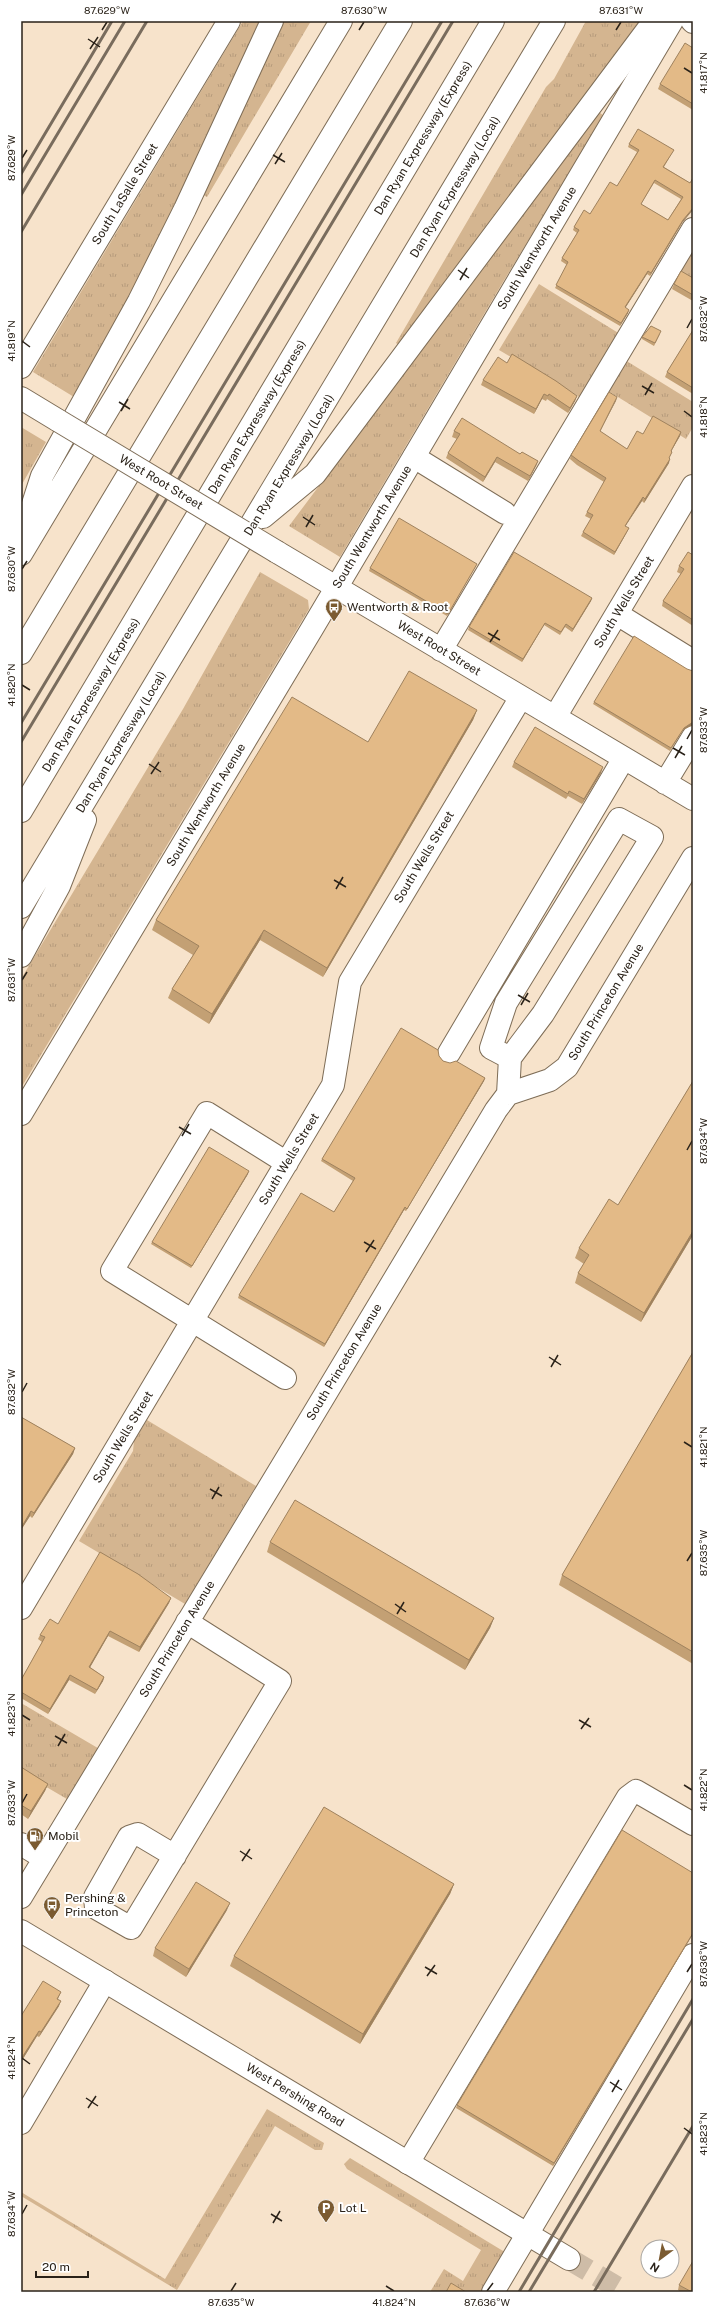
<svg xmlns="http://www.w3.org/2000/svg" width="714" height="2313" font-family="'Public Sans',sans-serif">
	<defs>
		<pattern id="grass-tufts" width="24" height="20" patternUnits="userSpaceOnUse"><rect width="24" height="20" fill="#d4b590"/><path d="M3 7l-1-3M5 7V3M7 7l1-3M15 17l-1-3M17 17v-4M19 17l1-3" fill="none" stroke="#b69b7c"/></pattern>
	</defs>
	<rect width="100%" height="100%" fill="#f7e3cb"/>
	<path fill="url(#grass-tufts)" d="M243,21H261C201,148 144,276 74,397L33,372Z
		M284,21H311L207,197L203,195Z
		M586,21H641L400,346L396,343L546,87L554,79Z
		M599,112L604,116L503,282L340,557L289,526Z
		M693,241V279L676,269Z
		M539,284L620,334L625,360L693,402V427L686,439L592,381L581,398L499,350Z
		M21,427L46,442L21,486Z
		M260,572L308,600L309,609L21,1088V979L183,709Z
		M147,1420L256,1486L185,1604L79,1541L133,1451L134,1441Z
		M21,1703L108,1754L77,1805L21,1772Z
		M267,2109L324,2143L322,2150H315L275,2126L177,2290L21,2196V2192L165,2279Z
		M350,2158L508,2254L485,2292H430L444,2269L463,2281L481,2250L347,2169L344,2164Z"/>
	<g fill="none" stroke-linecap="round" stroke-linejoin="round">
		<path stroke="#cebca7" stroke-width="22" stroke-dasharray="22 11" stroke-linecap="butt" d="M569,2259L625,2292"/>
		<g stroke="#7e6d57" stroke-width="24">
			<path id="minor" d="M692,21L693,22
				M21,398L59,421
				M414,457L505,513
				M277,552L693,799
				M617,614L693,661
				M441,650L693,229
				M555,717L693,486
				M665,783L693,737
				M449,1053L624,758
				M508,1094L510,1058L543,1014L652,837L619,819L506,1003L491,1048L510,1058
				M285,1378L112,1271L207,1113L287,1163
				M21,1608L333,1085L350,982L521,697
				M21,1844L44,1858
				M175,1856L138,1834L129,1837L95,1897L96,1908L131,1928L280,1681L187,1622
				M21,1897L293,1448L496,1110L508,1094L550,1080L567,1067L693,858
				M21,2123L105,1981
				M408,2163L628,1797L636,1791L693,1824
				M493,2292L693,1955"/>
		</g>
		<g stroke="#7e6d57" stroke-width="24">
			<path id="major" d="M21,367L229,21
				M21,1114L313,627L672,21
				M21,1931L569,2259"/>
		</g>
		<g stroke="#7e6d57" stroke-width="24">
			<path id="highway" d="M263,517L315,474L654,21
				M24,532L42,476L139,301L185,209L272,21
				M21,554L341,21
				M21,653L401,21
				M21,811L493,21
				M21,907L554,21
				M21,956L59,886L85,820"/>
		</g>
		<use href="#minor" stroke="#fff" stroke-width="22"/>
		<use href="#major" stroke="#fff" stroke-width="22"/>
		<use href="#highway" stroke="#fff" stroke-width="22"/>
		<path stroke="#796c5d" stroke-width="3" d="M21,174L112,21
			M21,195L125,21
			M21,232L147,21
			M21,723L442,21
			M21,742L453,21
			M519,2292L693,1999
			M529,2292L693,2019
			M594,2292L693,2126"/>
		<g stroke="#7e6d57" stroke-width="24" stroke-linecap="butt">
			<path id="minor-bridge" d="M59,421L277,552"/>
		</g>
		<use href="#minor-bridge" stroke="#fff" stroke-width="22"/>
	</g>
	<path fill="#c3a074" fill-rule="evenodd" d="M693,48V110L658,89L660,84Z
		M629,144L672,153L664,167L690,183L682,223L650,276L647,274L625,308L628,313L620,326L555,288L567,265L561,261L562,258L577,233L573,230L574,227L590,214L617,186L637,152L628,147ZM654,183L681,199L668,220L641,204Z
		M693,278V301L672,289L674,284Z
		M693,330V394L665,377L667,372Z
		M660,334L654,346L642,339V337Z
		M507,363L577,396L575,401L568,413L547,399L546,401L542,399L534,414L481,385L483,380Z
		M617,397L600,432L627,449L643,434L680,436L671,451L672,452L669,458V463L644,503L642,501L625,526L627,532L614,555L581,536L583,532L591,519L585,516L587,512L604,482L577,465L570,459L571,455Z
		M454,431L520,454L538,461L536,466L528,481L495,462L483,482L446,458L448,453L457,439L452,437Z
		M693,555V626L662,606L663,601L681,574L677,572L679,566Z
		M476,566L447,616L369,571L370,568Z
		M592,598L591,601L572,632L565,627L560,635L544,625L522,662L468,630L469,627Z
		M594,702L693,725L683,730L670,751L593,704Z
		M477,710L473,720L323,977L260,940L209,1024L168,998L172,989L193,955L152,930L156,920L368,742Z
		M514,762L601,773L582,804L568,796L566,799L512,767Z
		M439,1056L443,1061L485,1078L484,1081L406,1211L404,1210L324,1347L238,1298L239,1295L334,1212L353,1181L321,1161L322,1159Z
		M693,1081V1235L641,1322L575,1283L578,1273L584,1264L575,1258L579,1248L618,1205Z
		M248,1174L191,1268L151,1244L152,1242Z
		M693,1352V1664L559,1585L562,1575Z
		M21,1417L75,1448L73,1454L32,1518L30,1516L21,1530Z
		M270,1542L494,1618L490,1628L465,1670L267,1552Z
		M171,1598L169,1603L139,1652L108,1636L90,1667L104,1677L103,1681L95,1694L69,1680L48,1714L21,1698V1680L42,1642L38,1639L40,1635L58,1624Z
		M21,1767L48,1784L45,1791L28,1819L21,1814Z
		M693,1873V1934L553,2166L456,2108L457,2105Z
		M454,1884L450,1894L360,2044L230,1966L234,1956Z
		M227,1910L186,1977L153,1956L155,1948Z
		M61,1992L58,1999L59,2006L39,2037L37,2036L21,2062V2016Z
		M679,2285L693,2292H681L678,2290Z"/>
	<path fill="#9f825e" d="M693,208V210L682,223L650,276L651,273L683,220Z
		M648,271L647,274L624,310L625,307Z
		M629,310L628,313L620,326L621,323Z
		M544,394L542,399L534,414L536,409Z
		M577,396L575,401L568,413L570,408Z
		M617,397L616,401L598,435Z
		M681,432L680,436L669,455L671,451Z
		M497,457L495,462L483,482L485,477Z
		M670,459L669,463L644,503L645,499Z
		M538,461L536,466L528,481L530,476Z
		M643,497L642,501L623,530L625,526Z
		M629,528L627,532L614,555L615,552Z
		M592,598L591,601L572,632L573,629Z
		M545,623L544,625L522,662L523,659Z
		M477,710L473,720L323,977L327,968Z
		M693,722V725L683,730L670,751L684,728Z
		M603,767L601,773L582,804L584,799Z
		M264,930L260,940L209,1024L212,1014Z
		M485,1078L484,1081L406,1211L407,1209Z
		M249,1171L248,1174L191,1268L192,1266Z
		M405,1207L404,1210L324,1347L325,1344Z
		M693,1231V1235L641,1322L644,1313Z
		M75,1448L73,1454L32,1518L34,1513Z
		M31,1511L30,1516L21,1530V1528Z
		M171,1598L169,1603L139,1652L140,1647Z
		M494,1618L490,1628L465,1670L469,1660Z
		M110,1631L108,1636L88,1671L89,1667Z
		M70,1675L69,1680L48,1714L50,1709Z
		M104,1677L103,1681L95,1694L97,1690Z
		M48,1784L45,1791L28,1819L31,1811Z
		M454,1884L450,1894L360,2044L363,2034Z
		M230,1903L227,1910L186,1977L189,1969Z
		M693,1933V1934L553,2166L554,2163Z
		M61,2001L59,2006L39,2037L41,2032Z
		M39,2031L37,2036L21,2062V2059Z"/>
	<path fill="#e3ba87" stroke="#9f825e" fill-rule="evenodd" d="M685,43L693,48V104L660,84Z
		M638,129L674,150L663,167L690,183L693,178V208L683,220L651,273L648,271L625,307L629,310L621,323L556,285L568,262L562,258L579,230L574,227L584,210L590,214L610,182L617,186L639,150L629,144ZM655,180L683,197L668,220L641,204Z
		M681,271L693,278V295L674,284Z
		M651,326L661,331L655,343L642,337Z
		M693,330V388L667,372Z
		M512,354L556,381L577,396L570,408L549,394L548,396L544,394L536,409L483,380L498,357L507,363Z
		M609,392L617,397L600,431L627,449L637,431L643,434L653,416L681,432L671,451L672,452L669,458L670,459L645,499L643,497L625,526L629,528L615,552L583,532L593,515L587,512L606,478L579,461L571,455Z
		M462,418L520,454L522,452L538,461L530,476L497,457L485,477L448,453L460,434L454,431Z
		M399,518L477,564L448,614L370,568Z
		M514,552L592,598L573,629L566,624L561,632L545,623L523,659L469,627Z
		M688,552L693,555V620L663,601L684,569L679,566Z
		M634,636L687,669L693,671V722L684,728L671,748L594,702Z
		M409,671L477,710L327,968L264,930L212,1014L172,989L199,946L156,920L292,697L368,742Z
		M535,727L603,767L584,799L569,791L568,794L514,762Z
		M401,1028L438,1050L439,1056L443,1061L450,1063L456,1061L485,1078L407,1209L405,1207L325,1344L239,1295L301,1193L334,1212L355,1178L322,1159Z
		M693,1081V1231L644,1313L578,1273L589,1255L579,1248L609,1199L618,1205Z
		M209,1147L249,1171L192,1266L152,1242Z
		M693,1352V1652L562,1575Z
		M21,1417L75,1448L34,1513L31,1511L21,1528Z
		M295,1500L494,1618L469,1660L270,1542Z
		M100,1552L138,1574L171,1598L140,1647L110,1631L89,1667L104,1677L97,1690L70,1675L50,1709L21,1692V1680L45,1637L40,1635L50,1619L58,1624Z
		M21,1767L48,1784L31,1811L21,1805Z
		M324,1807L454,1884L363,2034L234,1956Z
		M622,1830L693,1873V1933L554,2163L457,2105Z
		M196,1882L230,1903L189,1969L155,1948Z
		M43,1981L61,1992L57,1999L61,2001L41,2032L39,2031L21,2059V2016Z
		M693,2261V2292H692L679,2285Z
		M451,2283L466,2292H446Z"/>
	<path fill="none" stroke="#2a2219" stroke-width="1.5" d="M102,30L107,22M359,30L364,22M616,30L621,22M88,39L100,47M90,49L98,37M684,68L692,73M273,155L285,162M22,158L27,150M275,164L282,153M458,270L469,278M460,280L467,268M687,328L692,319M22,341L30,347M642,386L654,393M645,395L652,383M119,402L130,409M121,411L128,399M684,411L692,417M303,517L315,525M306,527L313,515M22,569L27,561M488,633L500,640M490,642L498,630M22,685L30,690M687,739L692,730M673,748L685,755M675,758L682,746M149,764L161,772M151,774L159,762M334,880L346,887M336,889L343,877M22,980L27,972M518,995L530,1002M521,1005L528,993M179,1127L191,1134M182,1136L189,1124M687,1150L692,1141M364,1242L376,1249M366,1252L374,1240M549,1357L561,1365M551,1367L558,1355M22,1392L27,1383M684,1442L692,1447M210,1489L222,1496M212,1499L219,1487M687,1561L692,1553M395,1604L406,1612M397,1614L404,1602M22,1715L30,1720M579,1720L591,1727M581,1729L589,1718M55,1736L67,1743M58,1746L65,1734M684,1785L692,1790M22,1803L27,1794M240,1851L252,1859M242,1861L250,1849M425,1967L437,1974M687,1972L692,1964M427,1976L435,1965M22,2058L30,2064M610,2082L622,2090M612,2092L619,2080M86,2098L98,2106M88,2108L96,2096M684,2128L692,2134M22,2214L27,2205M271,2214L282,2221M273,2223L280,2211M386,2286L394,2291M231,2291L236,2283M487,2291L493,2283"/>
	<defs>
		<g id="bus-pin" transform="scale(0.9)"><path d="M0 17L-7.5 6A9.5 9.5 0 1 1 7.5 6Z" fill="#7b5b31" stroke="#fff"/><path d="M-5-6H5V4H4V6H2V4H-2V6H-4V4H-5ZM-3.5-4V0h7V-4ZM-3.5 1.2v1.5H-2V1.2ZM2 1.2v1.5H3.5V1.2Z" fill="#fff"/></g>
		<g id="fuel-pin" transform="scale(0.9)"><path d="M0 17L-7.5 6A9.5 9.5 0 1 1 7.5 6Z" fill="#7b5b31" stroke="#fff"/><path d="M-5.5-6h7V0h2V4h1.3V-2.5L3-4.5l.8-.8L6-3V5H2.5V1h-1V6h-7ZM-4.2-4.7v3.2H.2V-4.7Z" fill="#fff"/></g>
		<g id="parking-pin" transform="scale(0.9)"><path d="M0 17L-7.5 6A9.5 9.5 0 1 1 7.5 6Z" fill="#7b5b31" stroke="#fff"/><path d="M-3.5-5.5H1a3.5 3.5 0 0 1 0 7H-1V5.5H-3.5ZM-1-3.4V-.6H.8a1.4 1.4 0 0 0 0-2.8Z" fill="#fff"/></g>
	</defs>
	<g fill-rule="evenodd">
		<use href="#bus-pin" x="334" y="607"/>
		<use href="#fuel-pin" x="35" y="1836"/>
		<use href="#bus-pin" x="52" y="1905"/>
		<use href="#parking-pin" x="326" y="2208"/>
	</g>
	<g text-anchor="middle" dominant-baseline="central" stroke-width="4" stroke-linejoin="round" paint-order="stroke">
		<g font-size="12" fill="#2a2219" stroke="#fff">
			<text transform="translate(423 138) rotate(-59)">Dan Ryan Expressway (Express)</text>
			<text transform="translate(455 187) rotate(-59)">Dan Ryan Expressway (Local)</text>
			<text transform="translate(125 194) rotate(-59)">South LaSalle Street</text>
			<text transform="translate(537 248) rotate(-59)">South Wentworth Avenue</text>
			<text transform="translate(257 417) rotate(-59)">Dan Ryan Expressway (Express)</text>
			<text transform="translate(289 465) rotate(-59)">Dan Ryan Expressway (Local)</text>
			<text transform="translate(161 482) rotate(31)">West Root Street</text>
			<text transform="translate(372 527) rotate(-59)">South Wentworth Avenue</text>
			<text transform="translate(624 602) rotate(-59)">South Wells Street</text>
			<text transform="translate(439 648) rotate(31)">West Root Street</text>
			<text transform="translate(91 695) rotate(-59)">Dan Ryan Expressway (Express)</text>
			<text transform="translate(121 742) rotate(-59)">Dan Ryan Expressway (Local)</text>
			<text transform="translate(206 805) rotate(-59)">South Wentworth Avenue</text>
			<text transform="translate(424 857) rotate(-59)">South Wells Street</text>
			<text transform="translate(606 1002) rotate(-59)">South Princeton Avenue</text>
			<text transform="translate(289 1159) rotate(-59)">South Wells Street</text>
			<text transform="translate(344 1362) rotate(-59)">South Princeton Avenue</text>
			<text transform="translate(123 1437) rotate(-59)">South Wells Street</text>
			<text transform="translate(177 1639) rotate(-59)">South Princeton Avenue</text>
			<text transform="translate(295 2095) rotate(31)">West Pershing Road</text>
		</g>
		<g font-size="12" fill="#2a2219" stroke="#fff" text-anchor="start">
			<text x="347" y="607">Wentworth &amp; Root</text>
			<text x="48" y="1836">Mobil</text>
			<text x="65" y="1898">Pershing &amp;<tspan x="65" dy="14">Princeton</tspan></text>
			<text x="339" y="2208">Lot L</text>
		</g>
	</g>
	<rect width="714" height="2313" fill="none" stroke="#ffffff" stroke-width="44"/>
	<g transform="translate(660 2259) rotate(212)"><circle r="19" fill="#ffffff" stroke="#aaa7a3"/>
	<path d="M0-3L7 15L0 10L-7 15Z" fill="#7b5b31"/>
	<text y="-6" font-size="11" font-weight="bold" text-anchor="middle" fill="#2a2219">N</text>
	</g>
	<path d="M36 2271v6h52v-6" fill="none" stroke="#2a2219" stroke-width="2"/>
	<text x="42" y="2271" font-size="12" fill="#2a2219" stroke="#ffffff" stroke-width="3" paint-order="stroke">20 m</text>
	<rect x="22" y="22" width="670" height="2269" fill="none" stroke="#2a2219" stroke-width="1.5"/>
	<g font-size="10" text-anchor="middle" fill="#2a2219">
		<text x="107" y="14">87.629°W</text>
		<text x="364" y="14">87.630°W</text>
		<text x="621" y="14">87.631°W</text>
		<text transform="translate(703 73) rotate(-90)" y="4">41.817°N</text>
		<text transform="translate(11 158) rotate(-90)" y="4">87.629°W</text>
		<text transform="translate(703 319) rotate(-90)" y="4">87.632°W</text>
		<text transform="translate(11 341) rotate(-90)" y="4">41.819°N</text>
		<text transform="translate(703 417) rotate(-90)" y="4">41.818°N</text>
		<text transform="translate(11 569) rotate(-90)" y="4">87.630°W</text>
		<text transform="translate(11 685) rotate(-90)" y="4">41.820°N</text>
		<text transform="translate(703 730) rotate(-90)" y="4">87.633°W</text>
		<text transform="translate(11 980) rotate(-90)" y="4">87.631°W</text>
		<text transform="translate(703 1141) rotate(-90)" y="4">87.634°W</text>
		<text transform="translate(11 1392) rotate(-90)" y="4">87.632°W</text>
		<text transform="translate(703 1447) rotate(-90)" y="4">41.821°N</text>
		<text transform="translate(703 1553) rotate(-90)" y="4">87.635°W</text>
		<text transform="translate(11 1715) rotate(-90)" y="4">41.823°N</text>
		<text transform="translate(703 1790) rotate(-90)" y="4">41.822°N</text>
		<text transform="translate(11 1803) rotate(-90)" y="4">87.633°W</text>
		<text transform="translate(703 1964) rotate(-90)" y="4">87.636°W</text>
		<text transform="translate(11 2058) rotate(-90)" y="4">41.824°N</text>
		<text transform="translate(703 2134) rotate(-90)" y="4">41.823°N</text>
		<text transform="translate(11 2214) rotate(-90)" y="4">87.634°W</text>
		<text x="231" y="2306">87.635°W</text>
		<text x="394" y="2306">41.824°N</text>
		<text x="487" y="2306">87.636°W</text>
	</g>
</svg>
